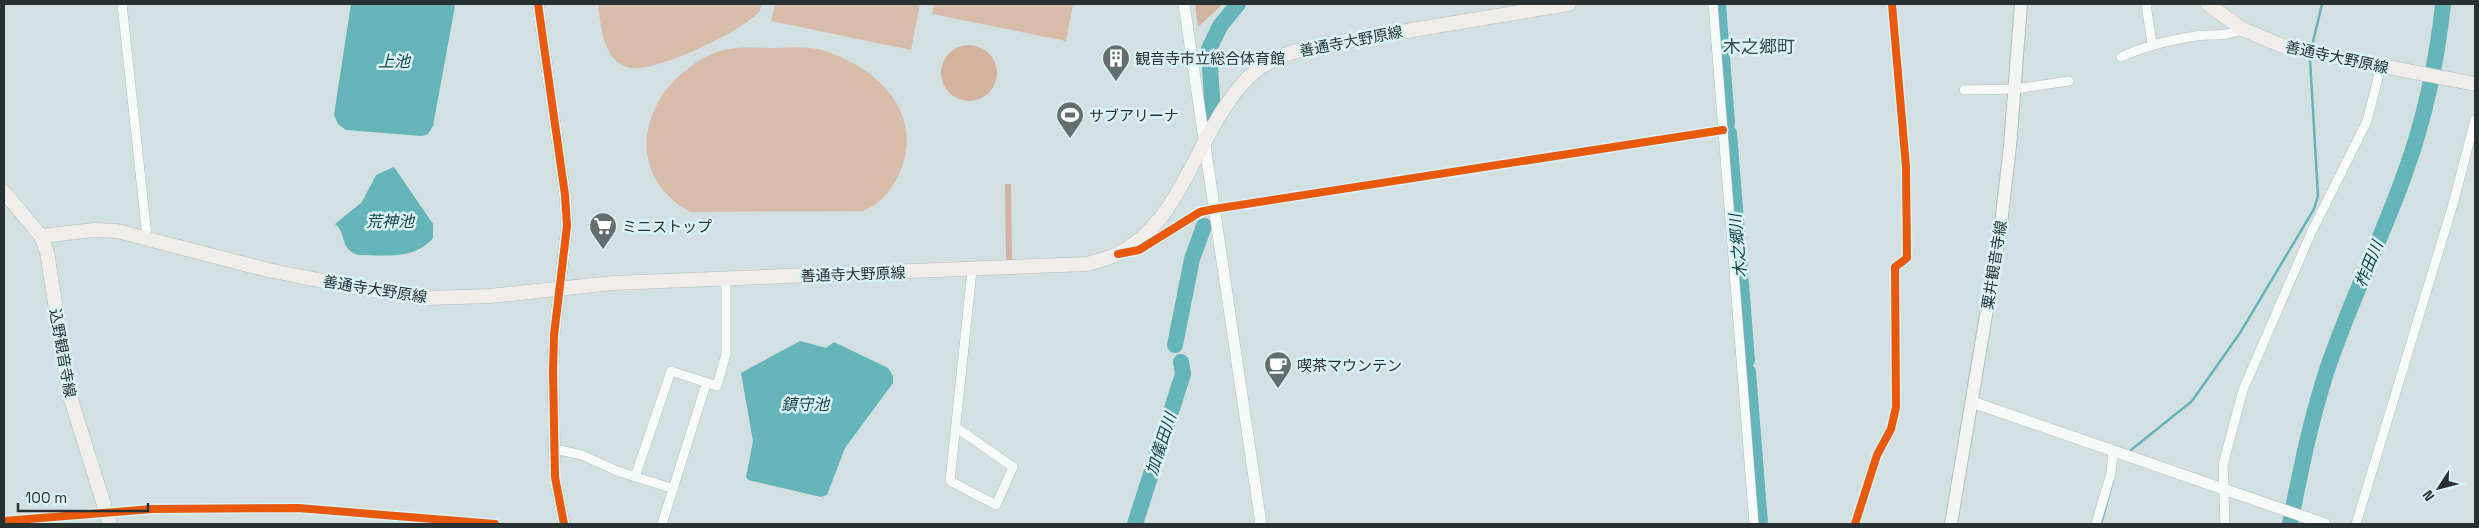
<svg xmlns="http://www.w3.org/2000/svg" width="2479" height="528" font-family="'Space Grotesk','Noto Sans JP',sans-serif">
	<rect width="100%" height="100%" fill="#d3e0e1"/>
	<path fill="#d7bcaa" d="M598,4H762C761,7 760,12 757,14C739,32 651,76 627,67C602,59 601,25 598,4Z
		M775,4H920L911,50L771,21Z
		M934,4H1073L1066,41L932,14Z
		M776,48C791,48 811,46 825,51C876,68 922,109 902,167C895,186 882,204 863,211L690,212C617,170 644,85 712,54C731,45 755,48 776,48Z"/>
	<path fill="#d2b3a0" d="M1195,4H1223L1198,27Z
		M941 73a28 28 0 1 1 56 0a28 28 0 1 1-56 0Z
		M1011,184L1012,260H1006L1005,184Z"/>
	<path fill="#64b4ba" d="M351,4H450L455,6L433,126L428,134L422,136L346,130L338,124L334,115Z
		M394,167L433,224V238C415,260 384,255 358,255C338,248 348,234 335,224L362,202L376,175Z
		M800,341L826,348L834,342L888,368L893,376V383L845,448L827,495L821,497L748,480L746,477L753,441L741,373Z"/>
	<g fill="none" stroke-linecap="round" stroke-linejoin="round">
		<path stroke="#64b4ba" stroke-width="2.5" d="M2312,46L2322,4
			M2131,450L2192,401L2240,333L2314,209L2318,196L2310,59
			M2101,524L2113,480"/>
		<path stroke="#64b4ba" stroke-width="16" d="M1718,4L1727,123
			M1213,115L1209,49L1220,26L1238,4
			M1729,133L1747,360
			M1175,345L1192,259L1204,226
			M1748,372L1760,524
			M1135,524L1183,374L1181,362
			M2290,524C2300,473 2310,423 2326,373C2348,305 2381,241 2405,173C2425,118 2437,61 2443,4"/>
		<g stroke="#b4bebf" stroke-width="10">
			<path id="minor" d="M122,4L147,237
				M1713,4L1754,524
				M2146,4L2152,44
				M2121,57C2145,46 2170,40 2196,36C2213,34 2227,37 2242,29
				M1964,90L2015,89L2069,81
				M1125,253C1158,247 1182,217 1214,209L1723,130
				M957,428L1013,467L996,505L950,481L972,270
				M555,449L582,455L617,471L674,489
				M635,477L671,371L717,386L726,354V279
				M4,521L152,509L298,508L495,524
				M662,524L706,384
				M1855,524L1877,455L1891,429L1896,407L1895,267L1907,258L1906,167L1892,4
				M2096,524L2111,473L2113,451
				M2225,524L2223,465L2243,390L2311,233L2367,121L2381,66
				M2356,524L2453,204L2475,120"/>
		</g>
		<g stroke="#b4bebf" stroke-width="12">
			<path id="tertiary" d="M538,4L565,195L567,226L554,335L553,371L555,477L564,524
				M1184,4L1261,524
				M1972,402L2325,524"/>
		</g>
		<g stroke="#b4bebf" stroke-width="14">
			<path id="secondary" d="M1951,524L2000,232L2010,146L2021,4"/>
		</g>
		<g stroke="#b4bbbc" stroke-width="15">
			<path id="primary" d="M2208,4L2242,29L2285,47L2475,84
				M4,192L41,236L47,252L69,393L110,524
				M41,236L94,230L117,231L268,270L348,286L427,298L490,296L613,283L1087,264C1097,261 1110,258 1120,253C1172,225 1191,161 1221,113C1232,96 1244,79 1261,67C1285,51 1312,47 1340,42L1569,4"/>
		</g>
		<use href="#minor" stroke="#f8fafa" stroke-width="9"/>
		<use href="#tertiary" stroke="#f8fafa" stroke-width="11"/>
		<use href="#secondary" stroke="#f4f4f2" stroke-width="12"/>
		<use href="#primary" stroke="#f0edea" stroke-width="14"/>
		<g stroke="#daf2f4" stroke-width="11">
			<path id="cycleway" d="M538,4L565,195L567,226L554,335L553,371L555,477L564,524
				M1118,254L1139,250L1200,212L1214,209L1723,130
				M4,521L152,509L298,508L495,524
				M1855,524L1877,455L1891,429L1896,407L1895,267L1907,258L1906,167L1892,4"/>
		</g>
		<use href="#cycleway" stroke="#e8590c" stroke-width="8"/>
	</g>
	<defs>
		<g id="building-pin" transform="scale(1.4375)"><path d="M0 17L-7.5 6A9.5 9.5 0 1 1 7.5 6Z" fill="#646e6f" stroke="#daf2f4"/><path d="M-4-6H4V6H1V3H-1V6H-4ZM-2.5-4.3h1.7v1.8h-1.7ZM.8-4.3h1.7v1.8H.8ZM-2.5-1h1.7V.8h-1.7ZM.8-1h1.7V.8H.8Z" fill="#fff"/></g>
		<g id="stadium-pin" transform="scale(1.4375)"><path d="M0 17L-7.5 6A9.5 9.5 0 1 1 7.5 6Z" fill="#646e6f" stroke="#daf2f4"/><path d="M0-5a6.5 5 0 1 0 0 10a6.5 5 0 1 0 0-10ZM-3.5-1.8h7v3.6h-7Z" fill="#fff"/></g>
		<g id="supermarket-pin" transform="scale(1.4375)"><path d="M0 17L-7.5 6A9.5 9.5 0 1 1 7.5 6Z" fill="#646e6f" stroke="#daf2f4"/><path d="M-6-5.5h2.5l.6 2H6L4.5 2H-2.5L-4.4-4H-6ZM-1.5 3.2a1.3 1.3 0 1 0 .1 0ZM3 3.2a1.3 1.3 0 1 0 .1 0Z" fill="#fff"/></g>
		<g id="cafe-pin" transform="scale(1.4375)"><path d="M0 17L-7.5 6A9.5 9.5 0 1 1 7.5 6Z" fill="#646e6f" stroke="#daf2f4"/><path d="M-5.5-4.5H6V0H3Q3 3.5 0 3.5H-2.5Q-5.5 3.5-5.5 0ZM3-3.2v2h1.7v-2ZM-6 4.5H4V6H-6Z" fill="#fff"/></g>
	</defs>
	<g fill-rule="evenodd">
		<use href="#building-pin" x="1116" y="58"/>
		<use href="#stadium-pin" x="1070" y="115"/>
		<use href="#supermarket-pin" x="603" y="226"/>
		<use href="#cafe-pin" x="1278" y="365"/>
	</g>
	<g text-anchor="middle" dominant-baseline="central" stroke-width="5" stroke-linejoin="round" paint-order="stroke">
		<g font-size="15" fill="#283132" stroke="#daf2f4">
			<text transform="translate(1351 41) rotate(-11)">善通寺大野原線</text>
			<text transform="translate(2337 57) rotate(12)">善通寺大野原線</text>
			<text transform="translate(1994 265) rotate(-81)">粟井観音寺線</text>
			<text transform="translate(853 274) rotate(-2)">善通寺大野原線</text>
			<text transform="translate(375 289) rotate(9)">善通寺大野原線</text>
			<text transform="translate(63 353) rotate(80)">込野観音寺線</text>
		</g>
		<g font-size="15" fill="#283132" stroke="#daf2f4" text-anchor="start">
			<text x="1135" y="58">観音寺市立総合体育館</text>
			<text x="1089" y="115">サブアリーナ</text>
			<text x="622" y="226">ミニストップ</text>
			<text x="1297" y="365">喫茶マウンテン</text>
		</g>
		<g font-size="16" font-style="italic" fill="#144347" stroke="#daf2f4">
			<text x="394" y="61">上池</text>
			<text x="390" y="221">荒神池</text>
			<text transform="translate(1738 246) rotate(-95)">木之郷川</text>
			<text transform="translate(2369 264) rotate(-68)">柞田川</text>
			<text x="805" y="404">鎮守池</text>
			<text transform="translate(1161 444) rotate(-72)">加儀田川</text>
		</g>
		<g font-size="18" fill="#374c4d" stroke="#daf2f4">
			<text x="1759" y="46">木之郷町</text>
		</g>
	</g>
	<rect width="2479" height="528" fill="none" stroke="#283132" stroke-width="10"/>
	<g transform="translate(2439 488) rotate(234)" stroke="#daf2f4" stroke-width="4" paint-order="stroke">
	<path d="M0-4L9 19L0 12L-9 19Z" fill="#283132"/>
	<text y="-8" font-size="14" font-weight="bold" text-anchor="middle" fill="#283132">N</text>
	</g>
	<path d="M18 503v8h130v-8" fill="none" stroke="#283132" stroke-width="2.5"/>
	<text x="25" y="503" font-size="15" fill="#283132" stroke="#daf2f4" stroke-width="4" paint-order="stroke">100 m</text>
</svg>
